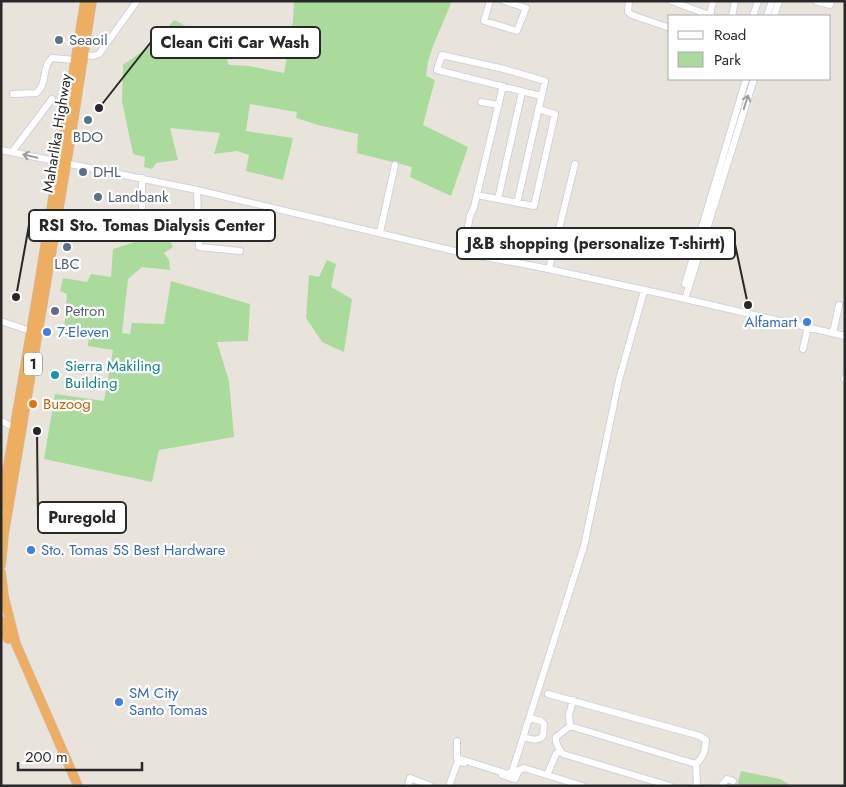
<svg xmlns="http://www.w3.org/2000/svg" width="846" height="787" font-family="Jost,sans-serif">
	<rect width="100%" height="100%" fill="#e9e4db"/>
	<path fill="#aadb9c" d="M294,1H452L433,46L428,62L426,76L435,80L423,125L468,147L451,196L410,177L412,167L357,153L358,134L318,125L296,118L297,112L250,104L246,131L293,138L283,180L246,171L249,155L237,151L214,154L220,133L170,128L178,160L156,163L152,169L144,167L145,157L133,154L122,101L123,65L154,43L174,20C185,25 195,32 205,39C212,45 216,50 225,53L229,65L249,66L284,73L293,21Z
		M157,235H167L173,247L164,253L169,260L170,270L142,267L128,279L122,333L130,334L132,323L164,324L171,281L250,304L248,341L217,342L229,381L234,437L159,450L152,482L44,459L55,394L104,401L113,350L88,346L89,333L64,330L67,294L60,291L63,278L87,282L91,274L111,277L113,249Z
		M327,260L336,264L331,287L352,299L344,352L322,342L306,318L309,275L319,277Z
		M741,771L780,779L792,786H737Z"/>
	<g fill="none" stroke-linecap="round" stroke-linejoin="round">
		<g stroke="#d0d1df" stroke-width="8">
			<path id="minor" d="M490,1L484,21L517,31L526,8L504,1
				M629,1L628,12L632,15L670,28
				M671,1L712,16
				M816,1L830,5L831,1
				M710,15L713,1
				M732,16L735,1
				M753,16L758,1
				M767,16L772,1
				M774,16L779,1
				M84,55L93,56L99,54L137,1
				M13,94L36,93C48,85 41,67 52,58L75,60
				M481,102L499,105
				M1,150L197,190L463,253L539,267L681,298L845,336
				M12,152L52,99
				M197,190L199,247L240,251
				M477,195L534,206L555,114L538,109
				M498,199L522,92
				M517,203L545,81L504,69L442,55L437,70L541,96
				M142,223V178
				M380,232L395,165
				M463,253L470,216L474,207L503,86
				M549,269L575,164
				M685,284L746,79
				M685,299L754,79
				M1,321L33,332
				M833,333L839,305
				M803,349L808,327
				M844,379L845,378
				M1,421L15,428
				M548,694L700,736L706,740C705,750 704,757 696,764L697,785L695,786
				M570,726L569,715L573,700
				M523,737C531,739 537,742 543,736L544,724L541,721L530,718
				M457,741V758L508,774L512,772L584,546L619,380L644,291
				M502,775L515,779L519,770L524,768L583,786
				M547,775L556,754L560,751
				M408,786L410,778L431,786
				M449,786L458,761L464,763
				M670,786L563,754C559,750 555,742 556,737L570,726L696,764
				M721,786L727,779L733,781"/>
		</g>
		<g stroke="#c3c3c3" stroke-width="10">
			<path id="highway" d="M1,506L37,296L85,1
				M1,565L4,534L71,136L92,1
				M1,572L4,597L16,644L78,786
				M1,621L8,639"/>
		</g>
		<use href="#minor" stroke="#fff" stroke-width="6"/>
		<use href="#highway" stroke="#eeae61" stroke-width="9"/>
	</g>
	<defs><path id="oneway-shaft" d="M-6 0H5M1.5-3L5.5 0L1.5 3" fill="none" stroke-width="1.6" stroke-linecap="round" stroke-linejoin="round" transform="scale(1.25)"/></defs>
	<g stroke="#9e9e9e">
		<use href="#oneway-shaft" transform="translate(746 102) rotate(-72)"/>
		<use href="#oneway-shaft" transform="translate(30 156) rotate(-167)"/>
	</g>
	<g fill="#5c6f8a" stroke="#fff" stroke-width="2">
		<circle cx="59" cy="40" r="5"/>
		<circle cx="88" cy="120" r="5"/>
		<circle cx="83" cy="172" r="5"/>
		<circle cx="98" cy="197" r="5"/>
		<circle cx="67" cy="247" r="5"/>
		<circle cx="55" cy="311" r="5"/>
	</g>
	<g fill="#3f7fe0" stroke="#fff" stroke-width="2">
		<circle cx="807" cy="322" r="5"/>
		<circle cx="47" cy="332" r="5"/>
		<circle cx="31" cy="550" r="5"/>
		<circle cx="119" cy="702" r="5"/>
	</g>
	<circle fill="#0f9aa8" stroke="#fff" stroke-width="2" cx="55" cy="375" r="5"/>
	<circle fill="#e8710a" stroke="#fff" stroke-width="2" cx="33" cy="404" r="5"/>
	<g text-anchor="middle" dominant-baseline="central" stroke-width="4.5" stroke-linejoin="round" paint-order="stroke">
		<rect fill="#fff" stroke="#686868" stroke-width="1" x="24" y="352.5" width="18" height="23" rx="4"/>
		<g font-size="14" font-weight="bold" fill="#282828">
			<text x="33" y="364">1</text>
		</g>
		<g font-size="15" fill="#4e5e75" stroke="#fff" text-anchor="start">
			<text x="69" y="40">Seaoil</text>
			<text x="88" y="137" text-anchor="middle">BDO</text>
			<text x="93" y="172">DHL</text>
			<text x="108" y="197">Landbank</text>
			<text x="67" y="264" text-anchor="middle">LBC</text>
			<text x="65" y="311">Petron</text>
		</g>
		<g font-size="15" fill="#282828" stroke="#fff">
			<text transform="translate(57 133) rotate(-81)">Maharlika Highway</text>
		</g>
		<g font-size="15" fill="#366cbe" stroke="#fff" text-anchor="start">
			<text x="797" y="322" text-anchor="end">Alfamart</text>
			<text x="57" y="332">7-Eleven</text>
			<text x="41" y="550">Sto. Tomas 5S Best Hardware</text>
			<text x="129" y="693">SM City<tspan x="129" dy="17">Santo Tomas</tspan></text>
		</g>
		<g font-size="15" fill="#0d838f" stroke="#fff" text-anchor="start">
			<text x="65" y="366">Sierra Makiling<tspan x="65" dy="17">Building</tspan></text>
		</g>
		<g font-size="15" fill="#c56008" stroke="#fff" text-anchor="start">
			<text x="43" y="404">Buzoog</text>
		</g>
	</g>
	<path fill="none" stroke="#282828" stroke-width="2" d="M99 108L151 42M16 297L29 225M748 305L735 244M37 431L38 518"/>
	<g fill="#282828" stroke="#fff" stroke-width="2">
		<circle cx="99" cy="108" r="5"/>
		<circle cx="16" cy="297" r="5"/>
		<circle cx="748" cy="305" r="5"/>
		<circle cx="37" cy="431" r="5"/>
	</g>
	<g fill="#fff" stroke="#282828" stroke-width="2">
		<rect x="151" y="27" width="169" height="31" rx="5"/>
		<rect x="29" y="210" width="246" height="31" rx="5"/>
		<rect x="457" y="228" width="278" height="31" rx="5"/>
		<rect x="38" y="502" width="88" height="31" rx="5"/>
	</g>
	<g font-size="16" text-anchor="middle" font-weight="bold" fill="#282828">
		<text x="235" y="48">Clean Citi Car Wash</text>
		<text x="152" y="231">RSI Sto. Tomas Dialysis Center</text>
		<text x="596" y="249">J&amp;B shopping (personalize T-shirtt)</text>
		<text x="82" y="523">Puregold</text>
	</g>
	<rect width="846" height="787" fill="none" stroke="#282828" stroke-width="5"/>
	<rect x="668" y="15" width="162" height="65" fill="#ffffff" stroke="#a9a9a9"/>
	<rect x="678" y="31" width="25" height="8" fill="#ffffff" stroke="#a9a9a9"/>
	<text x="714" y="40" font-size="15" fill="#282828">Road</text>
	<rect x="678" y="52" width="25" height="15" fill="#aadb9c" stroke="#a9a9a9"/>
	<text x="714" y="65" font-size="15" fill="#282828">Park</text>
	<path d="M18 762v8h124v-8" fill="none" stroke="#282828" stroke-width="2.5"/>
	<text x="25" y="762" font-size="15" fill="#282828" stroke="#ffffff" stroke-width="4" paint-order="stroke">200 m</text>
</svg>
